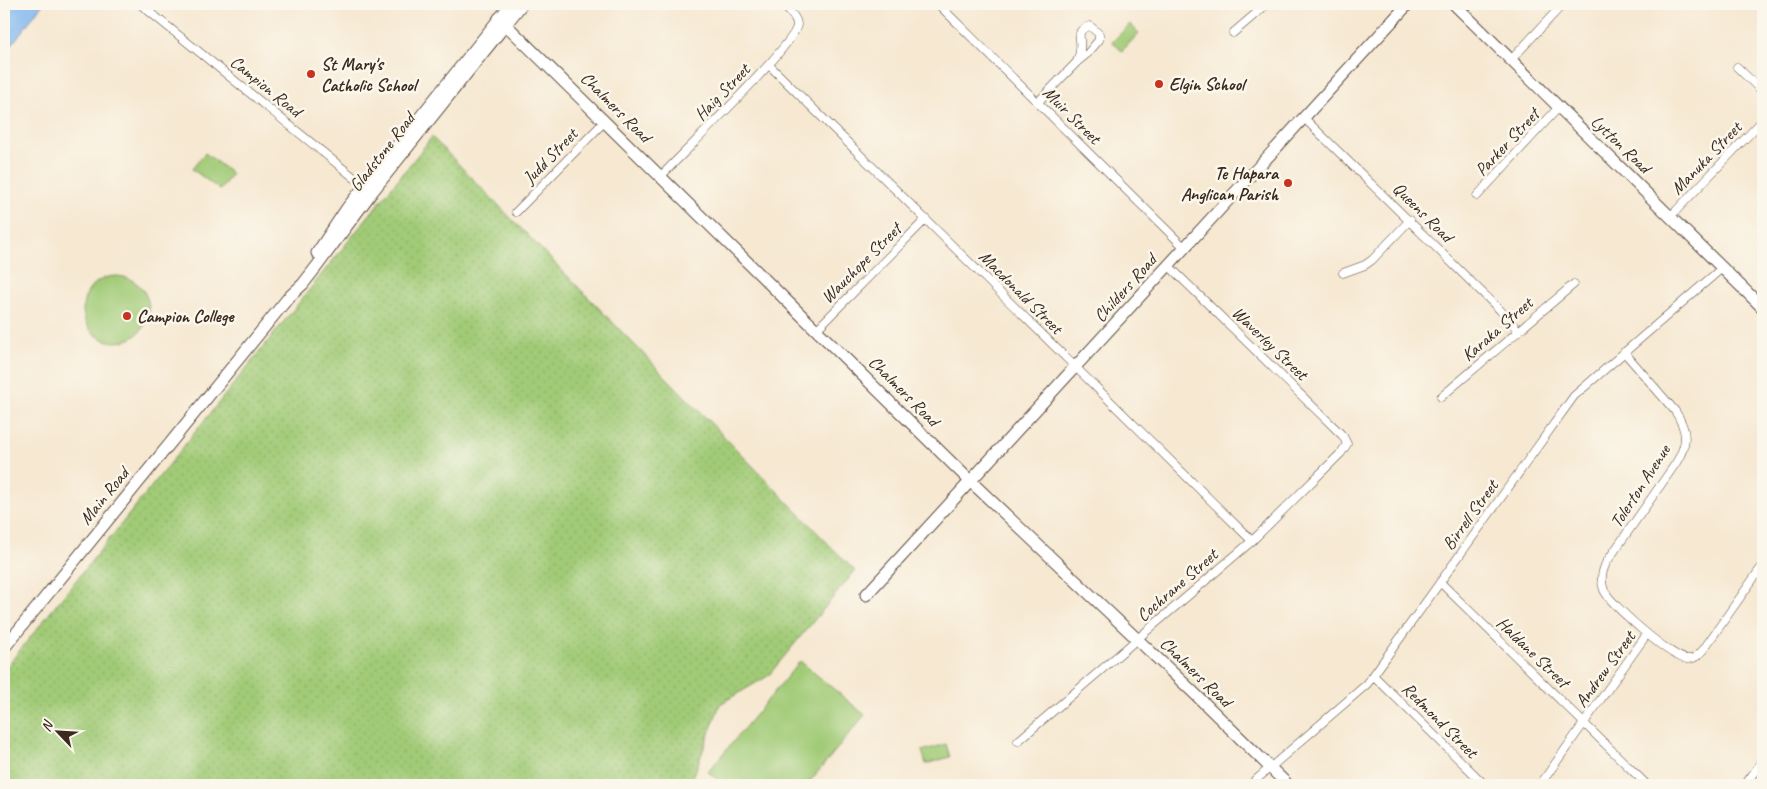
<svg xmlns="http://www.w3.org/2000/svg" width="1767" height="789" font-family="Caveat,sans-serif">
	<defs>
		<pattern id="green-dots" width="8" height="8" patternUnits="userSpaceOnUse" patternTransform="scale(1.25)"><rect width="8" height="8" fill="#a1cb77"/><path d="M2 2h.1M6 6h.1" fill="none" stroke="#8cae66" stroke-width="1.8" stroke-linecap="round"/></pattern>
	</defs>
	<rect width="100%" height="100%" fill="#fbf7ec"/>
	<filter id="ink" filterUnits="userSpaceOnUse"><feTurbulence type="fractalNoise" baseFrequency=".02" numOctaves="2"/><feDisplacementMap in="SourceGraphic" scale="10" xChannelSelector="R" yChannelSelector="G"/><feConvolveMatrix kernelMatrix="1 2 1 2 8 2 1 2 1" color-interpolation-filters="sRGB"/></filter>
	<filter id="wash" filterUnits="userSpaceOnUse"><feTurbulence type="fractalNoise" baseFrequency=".0096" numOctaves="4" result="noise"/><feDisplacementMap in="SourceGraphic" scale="20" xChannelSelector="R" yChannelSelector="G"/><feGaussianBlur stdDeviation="1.12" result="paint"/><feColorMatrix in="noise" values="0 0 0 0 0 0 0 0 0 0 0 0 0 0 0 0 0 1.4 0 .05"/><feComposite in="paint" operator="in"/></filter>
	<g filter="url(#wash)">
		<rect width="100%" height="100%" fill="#f6e8d1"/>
		<path fill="url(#green-dots)" stroke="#6e7a4a" d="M432,137L855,571L768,676L720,704L691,783L693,785H4V670Z"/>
		<path fill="#a1cb77" stroke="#6e7a4a" d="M1130,24L1139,33L1122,51L1112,42Z
			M205,153L232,174L220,190L192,169Z
			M83 309a33 33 0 1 1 66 0a33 33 0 1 1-66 0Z
			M800,661L865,715L807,785H724L708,772Z
			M946,744L950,757L926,764L922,751Z"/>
		<path fill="#81b7f0" stroke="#5e7087" d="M13,4H43L13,43L4,59V19Z"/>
	</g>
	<g filter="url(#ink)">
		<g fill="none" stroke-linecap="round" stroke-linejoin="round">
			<g stroke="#574639" stroke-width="9">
				<path id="street" d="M140,4L367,188
					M938,4L1185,248
					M1233,33L1267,4
					M1511,60L1563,4
					M769,65L1252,541
					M1737,67L1763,92
					M1038,102L1077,62L1088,53L1099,40V34L1090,26C1074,30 1082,38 1080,50C1080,54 1078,58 1077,62
					M1304,118L1500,310L1518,330
					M661,176C680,156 797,43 797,25C797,16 786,9 781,4
					M1477,196L1559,107
					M516,212L605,121
					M1670,217L1763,120
					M1343,273L1365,265L1372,260L1410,220
					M817,329L926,219
					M1624,352L1675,411C1688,431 1688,443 1676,463L1606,563C1602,572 1600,580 1604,590C1610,604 1671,658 1687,659C1694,660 1699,655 1703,650L1763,565
					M1441,397L1574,284
					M1440,582L1647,785
					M1374,676L1485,785
					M1018,741L1252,541L1341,453L1347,444L1343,436L1169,266
					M1250,785L1367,684L1574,396L1722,268
					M1540,785L1647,634
					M1745,785L1763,760"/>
			</g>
			<g stroke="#574639" stroke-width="13">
				<path id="secondary" d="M1454,4L1763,308
					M499,18L965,476L1194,693L1288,785
					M317,253L347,208L511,4
					M866,595L1408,4
					M4,648L288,298L303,284L317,266L372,192L522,4"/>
			</g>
			<use href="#street" stroke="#fff" stroke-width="8"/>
			<use href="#secondary" stroke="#fff" stroke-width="11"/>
		</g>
	</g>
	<g fill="#c8321e" stroke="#fbf7ec" stroke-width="2">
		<circle cx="311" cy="74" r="5"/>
		<circle cx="1159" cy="84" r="5"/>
		<circle cx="1288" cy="183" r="5"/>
		<circle cx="127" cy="316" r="5"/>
	</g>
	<g text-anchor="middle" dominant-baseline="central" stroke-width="5" stroke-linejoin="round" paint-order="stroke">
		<g font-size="18" font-weight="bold" fill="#3b2a1e" stroke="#fbf7ec" text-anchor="start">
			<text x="321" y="64">St Mary's<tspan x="321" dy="21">Catholic School</tspan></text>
			<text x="1169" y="84">Elgin School</text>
			<text x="1278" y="173" text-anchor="end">Te Hapara<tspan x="1278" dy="21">Anglican Parish</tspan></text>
			<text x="137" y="316">Campion College</text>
		</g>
		<g font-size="18" fill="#3b2a1e" stroke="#fbf7ec">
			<text transform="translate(266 86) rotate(39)">Campion Road</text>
			<text transform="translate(722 92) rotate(-46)">Haig Street</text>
			<text transform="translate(616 107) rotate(45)">Chalmers Road</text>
			<text transform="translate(1072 115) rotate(45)">Muir Street</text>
			<text transform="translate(1507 142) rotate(-47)">Parker Street</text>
			<text transform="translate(1621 144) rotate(44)">Lytton Road</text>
			<text transform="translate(382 152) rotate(-52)">Gladstone Road</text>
			<text transform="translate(550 156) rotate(-46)">Judd Street</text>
			<text transform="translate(1706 158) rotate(-46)">Manuka Street</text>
			<text transform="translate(1423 212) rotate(45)">Queens Road</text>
			<text transform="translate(861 263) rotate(-45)">Wauchope Street</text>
			<text transform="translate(1125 288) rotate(-48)">Childers Road</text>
			<text transform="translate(1021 292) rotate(45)">Macdonald Street</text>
			<text transform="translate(1497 329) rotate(-41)">Karaka Street</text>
			<text transform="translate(1270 343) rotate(44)">Waverley Street</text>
			<text transform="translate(904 391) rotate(45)">Chalmers Road</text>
			<text transform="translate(1640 486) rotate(-57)">Tolerton Avenue</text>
			<text transform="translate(104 496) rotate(-51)">Main Road</text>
			<text transform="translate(1470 515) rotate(-54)">Birrell Street</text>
			<text transform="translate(1177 585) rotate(-41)">Cochrane Street</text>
			<text transform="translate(1533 652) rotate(44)">Haldane Street</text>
			<text transform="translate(1605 669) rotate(-54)">Andrew Street</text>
			<text transform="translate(1196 672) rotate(44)">Chalmers Road</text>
			<text transform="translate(1440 720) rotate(45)">Redmond Street</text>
		</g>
	</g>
	<rect width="1767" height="789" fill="none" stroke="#fbf7ec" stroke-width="20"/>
	<g transform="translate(58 732) rotate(295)" stroke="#fbf7ec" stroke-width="4" paint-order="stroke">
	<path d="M0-4L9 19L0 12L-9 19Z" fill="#3b2a1e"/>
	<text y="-8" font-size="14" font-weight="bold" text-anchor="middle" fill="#3b2a1e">N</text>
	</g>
</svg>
